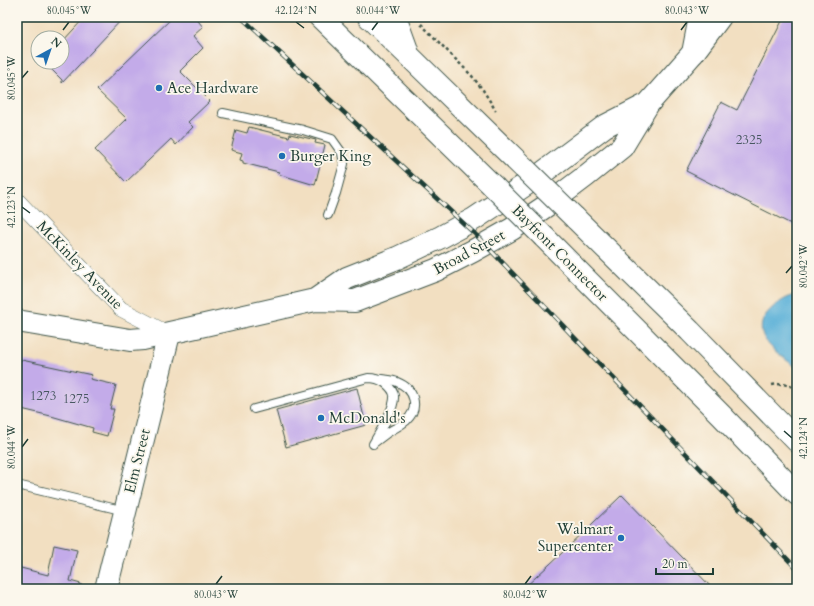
<svg xmlns="http://www.w3.org/2000/svg" width="814" height="606" font-family="Cardo,serif">
	<rect width="100%" height="100%" fill="#fbf7ec"/>
	<filter id="ink" filterUnits="userSpaceOnUse"><feTurbulence type="fractalNoise" baseFrequency=".025" numOctaves="2"/><feDisplacementMap in="SourceGraphic" scale="8" xChannelSelector="R" yChannelSelector="G"/><feConvolveMatrix kernelMatrix="1 2 1 2 8 2 1 2 1" color-interpolation-filters="sRGB"/></filter>
	<filter id="wash" filterUnits="userSpaceOnUse"><feTurbulence type="fractalNoise" baseFrequency=".012" numOctaves="4" result="noise"/><feDisplacementMap in="SourceGraphic" scale="16" xChannelSelector="R" yChannelSelector="G"/><feGaussianBlur stdDeviation="0.9" result="paint"/><feColorMatrix in="noise" values="0 0 0 0 0 0 0 0 0 0 0 0 0 0 0 0 0 1.4 0 .05"/><feComposite in="paint" operator="in"/></filter>
	<g filter="url(#wash)">
		<rect width="100%" height="100%" fill="#f2dfc1"/>
		<path fill="#5cb1d8" stroke="#3e7786" d="M797,295V368C778,353 744,334 772,308C779,302 788,296 797,295Z"/>
		<g id="blocks">
			<path fill="#c3abe9" d="M85,17H124L62,83V80L44,62H62V42Z
				M173,17H195L203,27L193,36L203,48L180,71L210,101L188,122L193,127L176,145L171,139L126,182L95,150L127,119L97,90Z
				M784,17H797V227L686,171L721,102L737,110Z
				M249,127L289,137L290,134L316,140L315,143L325,145L315,185L278,174L279,172L243,163V161L240,160L242,153L231,150L236,130L247,133Z
				M17,359L92,375L90,379L116,385L110,409H114L107,436L92,432L93,428L51,416L17,408Z
				M357,388L366,425L286,447L276,410Z
				M622,495L713,589H523L563,552Z
				M54,545L77,550L70,581L81,584V589H17V567L48,575Z"/>
		</g>
	</g>
	<g filter="url(#ink)">
		<use href="#blocks" fill-opacity="0" stroke="#3f5549" stroke-width="1"/>
		<g fill="none" stroke-linecap="round" stroke-linejoin="round">
			<g stroke="#3f5549" stroke-width="10">
				<path id="lane" d="M223,113L303,130L332,139L342,153L344,164L336,193L328,215
					M254,409L368,378C375,378 379,379 385,383C390,387 395,392 394,398C394,410 379,433 373,444
					M375,442C379,439 383,436 387,433C393,429 400,426 406,421C420,408 415,389 397,382C393,380 387,380 382,379
					M17,485L125,511"/>
			</g>
			<g stroke="#3f5549" stroke-width="16">
				<path id="street" d="M17,200L121,309L169,334"/>
			</g>
			<g stroke="#3f5549" stroke-width="24">
				<path id="secondary" d="M106,589L169,334"/>
			</g>
			<g stroke="#3f5549" stroke-width="24">
				<path id="primary" d="M315,300L347,278L397,258L441,237L474,219L537,177L605,126L648,104
					M17,321L130,340L143,339L315,300L355,301L436,270L473,251L512,229L549,204L586,176L622,147L648,104L693,53L720,17"/>
			</g>
			<g stroke="#3f5549" stroke-width="24">
				<path id="highway" d="M320,17L494,187
					M369,17L524,168
					M395,17L407,50
					M693,53L700,17
					M575,218L690,331L797,441
					M544,237L722,416L797,494"/>
			</g>
			<path stroke="#3f5549" stroke-width="2.5" stroke-dasharray="3 3" stroke-linecap="butt" d="M421,24L472,76L483,90L496,111
				M772,385C782,383 788,384 797,390"/>
			<use href="#lane" stroke="#fff" stroke-width="8"/>
			<use href="#street" stroke="#fff" stroke-width="15"/>
			<use href="#secondary" stroke="#fff" stroke-width="22"/>
			<use href="#primary" stroke="#fff" stroke-width="22"/>
			<use href="#highway" stroke="#fff" stroke-width="22"/>
			<g stroke="#1f3d34" stroke-width="4.5">
				<path id="rail" d="M241,17L475,234L797,569"/>
			</g>
			<use href="#rail" stroke="#fbf7ec" stroke-width="3" stroke-dasharray="9" stroke-linecap="butt"/>
			<g stroke="#3f5549" stroke-width="24" stroke-linecap="butt">
				<path id="highway-bridge" d="M524,168L575,218
					M494,187L544,237"/>
			</g>
			<use href="#highway-bridge" stroke="#fff" stroke-width="22"/>
		</g>
	</g>
	<path fill="none" stroke="#1f3d34" stroke-width="1.5" d="M296,22L304,28M63,30L69,22M372,30L378,22M681,30L687,22M22,78L28,71M22,207L30,213M786,273L792,266M784,431L792,438M22,447L28,439M216,584L222,576M525,584L531,576"/>
	<g fill="#1f6fb2" stroke="#fbf7ec" stroke-width="1.5">
		<circle cx="159" cy="88" r="4"/>
		<circle cx="282" cy="156" r="4"/>
		<circle cx="321" cy="418" r="4"/>
		<circle cx="621" cy="538" r="4"/>
	</g>
	<g text-anchor="middle" dominant-baseline="central" stroke-width="3.5" stroke-linejoin="round" paint-order="stroke">
		<g font-size="13" fill="#485861">
			<text x="749" y="140">2325</text>
			<text x="43" y="396">1273</text>
			<text x="76" y="399">1275</text>
		</g>
		<g font-size="15" fill="#1f3d34" stroke="#fbf7ec" text-anchor="start">
			<text x="167" y="88">Ace Hardware</text>
			<text x="290" y="156">Burger King</text>
			<text x="329" y="418">McDonald's</text>
			<text x="613" y="529" text-anchor="end">Walmart<tspan x="613" dy="17">Supercenter</tspan></text>
		</g>
		<g font-size="15" fill="#1f3d34" stroke="#fbf7ec">
			<text transform="translate(469 252) rotate(-28)">Broad Street</text>
			<text transform="translate(560 253) rotate(45)">Bayfront Connector</text>
			<text transform="translate(80 265) rotate(46)">McKinley Avenue</text>
			<text transform="translate(137 461) rotate(-76)">Elm Street</text>
		</g>
	</g>
	<rect width="814" height="606" fill="none" stroke="#fbf7ec" stroke-width="44"/>
	<g transform="translate(50 50) rotate(40)"><circle r="19" fill="#fbf7ec" stroke="#a3ada2"/>
	<path d="M0-3L7 15L0 10L-7 15Z" fill="#1f6fb2"/>
	<text y="-6" font-size="11" font-weight="bold" text-anchor="middle" fill="#1f3d34">N</text>
	</g>
	<path d="M656 568v6h57v-6" fill="none" stroke="#1f3d34" stroke-width="2"/>
	<text x="662" y="568" font-size="12" fill="#1f3d34" stroke="#fbf7ec" stroke-width="3" paint-order="stroke">20 m</text>
	<rect x="22" y="22" width="770" height="562" fill="none" stroke="#1f3d34" stroke-width="1.5"/>
	<g font-size="10" text-anchor="middle" fill="#1f3d34">
		<text x="69" y="14">80.045°W</text>
		<text x="296" y="14">42.124°N</text>
		<text x="378" y="14">80.044°W</text>
		<text x="687" y="14">80.043°W</text>
		<text transform="translate(11 78) rotate(-90)" y="4">80.045°W</text>
		<text transform="translate(11 207) rotate(-90)" y="4">42.123°N</text>
		<text transform="translate(803 266) rotate(-90)" y="4">80.042°W</text>
		<text transform="translate(803 438) rotate(-90)" y="4">42.124°N</text>
		<text transform="translate(11 447) rotate(-90)" y="4">80.044°W</text>
		<text x="216" y="598">80.043°W</text>
		<text x="525" y="598">80.042°W</text>
	</g>
</svg>
